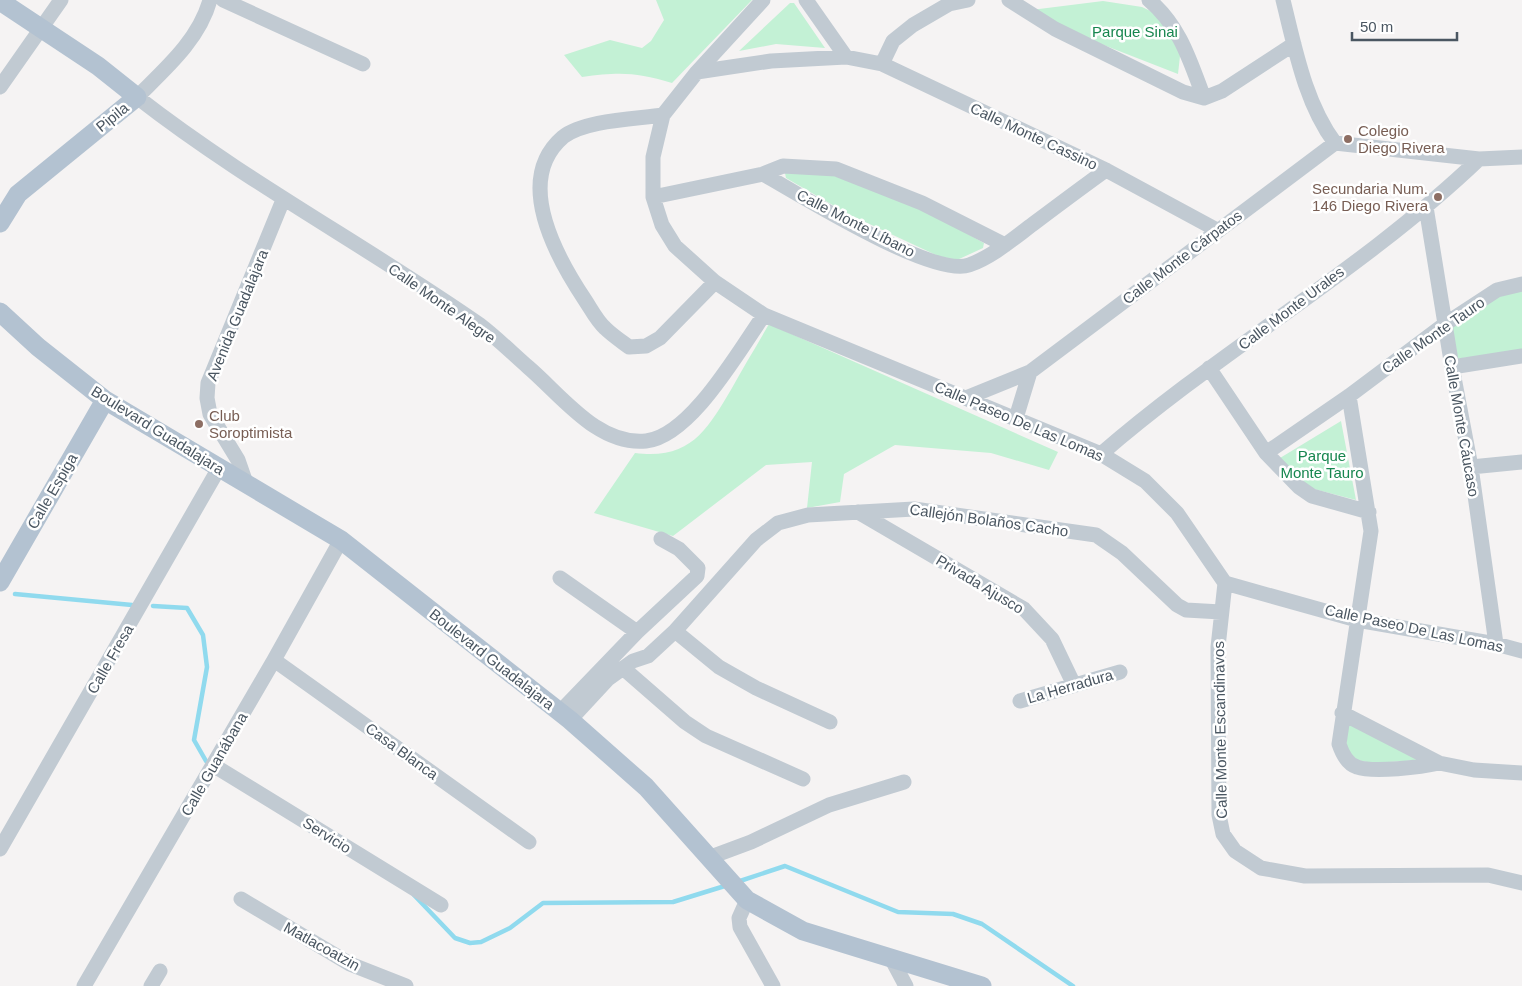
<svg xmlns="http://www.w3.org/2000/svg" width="1522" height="986" font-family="Helvetica,sans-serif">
	<rect width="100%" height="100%" fill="#f5f3f3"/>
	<path fill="#c3f1d5" d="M656,0H752L672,83C636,72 619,72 582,77L564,55L610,40L642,48L651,41L664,20Z
		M1103,1L1142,7L1161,16L1181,47L1178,74L1101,44L1031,10Z
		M790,3H794L825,48L776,44L739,51Z
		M785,173L832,175L919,207L984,243L983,248L957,260L938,256L848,214L786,178Z
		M1522,288V352L1453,359L1449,327L1478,302Z
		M769,324L1058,452L1049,470L991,453L895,445L844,474L840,502L807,508L812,462L766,465L673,536L594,513L635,453C691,460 707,430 732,388C744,366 757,345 769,324Z
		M1341,421L1356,500L1310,488L1280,458Z
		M1347,720L1422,760L1372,763L1357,760L1346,749Z"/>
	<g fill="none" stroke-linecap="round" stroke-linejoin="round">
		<path stroke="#90daee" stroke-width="4.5" d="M15,594L132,605
			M153,606L187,608L203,635L207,667L194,740L206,761
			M737,882L785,866L898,912L953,914L982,924L1073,986
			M414,895L455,938L470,943L481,942L510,928L543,903L673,902L728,885"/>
		<path stroke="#c1cad2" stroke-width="15" d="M210,0C199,40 165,69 137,97C246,182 367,246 480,325C497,338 512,353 528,367C562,396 598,446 646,441C691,436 739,350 764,315
			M223,0L363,64
			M763,0L697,72L663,115L653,157V197L662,225L675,246L715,282L764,315L1101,454L1145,481L1177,513L1225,583L1357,620L1496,644L1522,651
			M806,0L846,57
			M1009,0L1055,29L1183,92L1204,98L1222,91L1294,44
			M1149,0C1180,26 1190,61 1204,98
			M1283,0C1295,48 1305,103 1335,143
			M882,64L893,41L913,25L949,4L968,0
			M697,72L771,61L846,57L882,64L1106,170L1217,230
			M0,87L61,0
			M663,115C636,119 584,120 563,137C513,180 557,258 585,300C591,309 597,321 605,328C612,335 621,341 629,347L646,346L660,338L715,282
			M1335,143L1479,159L1522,157
			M763,174C800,195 933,278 969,265C992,257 1013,239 1033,224C1057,206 1081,188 1106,170
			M653,197L763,174L783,166L836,169L922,203L1005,245
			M1426,207L1452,367L1471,467L1496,644
			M1452,367L1522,356
			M1209,368L1266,453L1299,487L1312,496L1369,512
			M1349,396L1371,531L1339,744C1342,753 1347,764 1357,767C1373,773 1422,767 1439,763
			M966,398L1030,372L1335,143
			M1016,418L1030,372
			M1266,453L1349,396L1445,324L1497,290L1522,284
			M1101,454C1222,349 1364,269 1479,159
			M1471,467L1522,462
			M246,483L238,460L210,414L207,398L208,383L283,200
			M858,512L1024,609L1052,639L1074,685
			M560,578L637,632
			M1225,583L1218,647L1219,815L1223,834L1235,851L1261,868L1305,876L1488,875L1522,883
			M675,631L719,667L756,688L830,722
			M274,660L529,842
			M623,668L685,722L706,736L803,779
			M1020,701L1120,672
			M560,712L637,632L697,576L698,568L679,549L661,539
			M1342,713L1439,763L1474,770L1522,773
			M570,720L608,679L633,661L648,656L675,631L756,540L778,523L808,515L914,509L1096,535L1122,553L1177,605L1186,610L1221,612
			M213,765L441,905
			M0,849L219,468
			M708,858L751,842L829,805L904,782
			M241,899L350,964L406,986
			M747,900L739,918L740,927L773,986
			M891,958L906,986
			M84,986L274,660L341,540
			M151,986L160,971"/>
		<path stroke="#b3c2d1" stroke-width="19" d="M0,1L98,66L137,97L18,194L0,223
			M0,312L38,347L105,400L341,540L570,720L646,787L747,900L803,931L982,986
			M0,582L105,400"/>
	</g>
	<g fill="#8d6e63" stroke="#fff" stroke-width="2">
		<circle cx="1348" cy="139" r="5"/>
		<circle cx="1438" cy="197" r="5"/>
		<circle cx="199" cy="424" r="5"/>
	</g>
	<g text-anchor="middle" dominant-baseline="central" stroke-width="5" stroke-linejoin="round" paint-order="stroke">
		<g font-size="15" fill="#17864f" stroke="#fff">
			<text x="1135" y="31">Parque Sinai</text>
			<text x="1322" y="455">Parque<tspan x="1322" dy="17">Monte Tauro</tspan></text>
		</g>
		<g font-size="15" fill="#4a5661" stroke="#fff">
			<text transform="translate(112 117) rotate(-39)">Pipila</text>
			<text transform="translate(1034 136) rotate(25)">Calle Monte Cassino</text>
			<text transform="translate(856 223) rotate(27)">Calle Monte Líbano</text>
			<text transform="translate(1182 257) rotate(-37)">Calle Monte Cárpatos</text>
			<text transform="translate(442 303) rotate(35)">Calle Monte Alegre</text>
			<text transform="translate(1291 308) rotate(-37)">Calle Monte Urales</text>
			<text transform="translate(237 315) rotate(-68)">Avenida Guadalajara</text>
			<text transform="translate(1433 335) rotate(-35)">Calle Monte Tauro</text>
			<text transform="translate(1019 421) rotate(23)">Calle Paseo De Las Lomas</text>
			<text transform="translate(1462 426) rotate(80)">Calle Monte Cáucaso</text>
			<text transform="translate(158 430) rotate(32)">Boulevard Guadalajara</text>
			<text transform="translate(52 491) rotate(-60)">Calle Espiga</text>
			<text transform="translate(989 520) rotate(8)">Callejón Bolaños Cacho</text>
			<text transform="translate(980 584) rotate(31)">Privada Ajusco</text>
			<text transform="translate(1414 628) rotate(12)">Calle Paseo De Las Lomas</text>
			<text transform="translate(110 659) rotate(-60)">Calle Fresa</text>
			<text transform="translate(492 659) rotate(38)">Boulevard Guadalajara</text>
			<text transform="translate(1070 686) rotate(-16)">La Herradura</text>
			<text transform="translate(1220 730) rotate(-91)">Calle Monte Escandinavos</text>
			<text transform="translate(402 751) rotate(36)">Casa Blanca</text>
			<text transform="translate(214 764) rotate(-60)">Calle Guanábana</text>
			<text transform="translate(327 835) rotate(32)">Servicio</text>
			<text transform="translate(322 946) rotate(29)">Matlacoatzin</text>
		</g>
		<g font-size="15" fill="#785e54" stroke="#fff" text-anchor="start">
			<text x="1358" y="130">Colegio<tspan x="1358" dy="17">Diego Rivera</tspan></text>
			<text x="1428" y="188" text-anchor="end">Secundaria Num.<tspan x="1428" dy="17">146 Diego Rivera</tspan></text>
			<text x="209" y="415">Club<tspan x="209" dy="17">Soroptimista</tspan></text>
		</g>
	</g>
	<path d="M1352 32v8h105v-8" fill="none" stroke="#4a5661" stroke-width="2.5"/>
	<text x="1360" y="32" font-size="15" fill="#4a5661" stroke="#ffffff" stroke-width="4" paint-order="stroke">50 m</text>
</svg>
